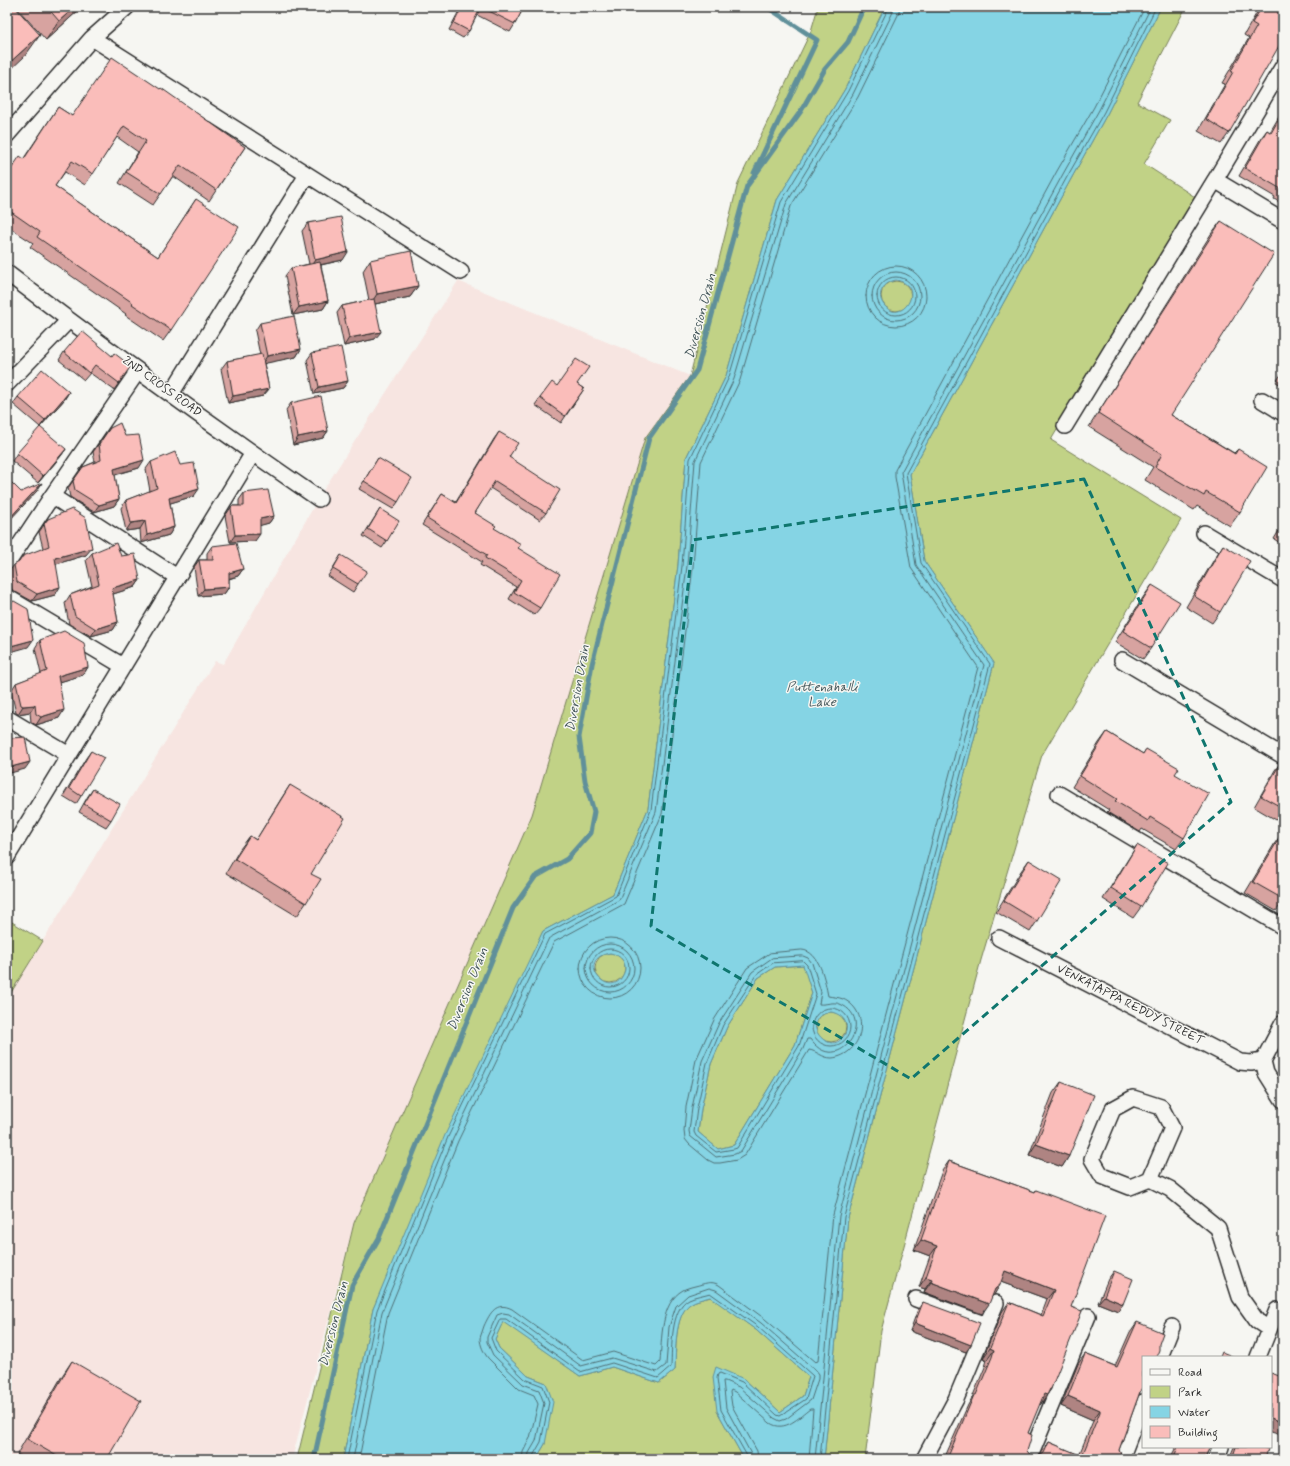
<svg xmlns="http://www.w3.org/2000/svg" width="1290" height="1466" font-family="Mynerve,sans-serif">
	<rect width="100%" height="100%" fill="#f6f6f2"/>
	<filter id="ink" filterUnits="userSpaceOnUse"><feTurbulence type="fractalNoise" baseFrequency=".025" numOctaves="2"/><feDisplacementMap in="SourceGraphic" scale="8" xChannelSelector="R" yChannelSelector="G"/><feConvolveMatrix kernelMatrix="1 2 1 2 8 2 1 2 1" color-interpolation-filters="sRGB"/></filter>
	<g filter="url(#ink)">
		<path fill="#f7e5e1" d="M458,281L690,376L645,438L532,815L354,1223L292,1459H7V999L215,661L223,664L324,489Z"/>
		<path fill="#c1d286" stroke="#767e58" d="M818,7H885L845,89L777,200L726,376L686,458L678,565L648,809L613,894L543,931L373,1309L343,1459H297L354,1223L532,815L645,438L690,376L738,183L811,31Z
			M1161,7H1186L1137,102L1170,120L1144,164L1195,197L1051,440L1181,520L1042,755L981,960L881,1331L865,1459H824L848,1218L994,663L924,561L910,474L1071,179L1107,114Z
			M881 296a15 15 0 1 1 30 0a15 15 0 1 1-30 0Z
			M7,919L43,941L7,999Z
			M595 968a15 15 0 1 1 30 0a15 15 0 1 1-30 0Z
			M804,965L812,993L795,1045L734,1145L718,1149L698,1132L701,1109L711,1064L727,1027L758,978L775,967Z
			M816 1027a15 15 0 1 1 30 0a15 15 0 1 1-30 0Z
			M711,1297L756,1330L809,1377L803,1396L780,1412L744,1379L717,1411L744,1459H536L545,1444L546,1383L528,1376L499,1348L495,1339L503,1321L580,1376L612,1367L659,1383L675,1370C676,1352 674,1315 690,1304C695,1300 704,1299 711,1297Z"/>
		<path fill="#85d4e4" stroke="#61909a" fill-rule="evenodd" d="M885,7H1161L1107,114L1071,179L910,474L924,561L994,663L848,1218L824,1459H744L717,1411L713,1377L716,1367L744,1379L780,1412L803,1396L809,1377L756,1330L710,1297C704,1299 695,1300 690,1304C674,1316 676,1352 675,1370L659,1383L612,1367L580,1376L503,1322L495,1339L499,1348L528,1376L546,1383L553,1402L545,1444L536,1459H343L373,1309L445,1135L543,931L613,894L648,809L678,565L686,458L726,376L777,200L845,89ZM896,280C928,286 901,327 884,305C875,293 885,282 896,280ZM610,953C621,955 629,964 623,975C610,1002 573,959 610,953ZM803,965L812,993L795,1045L734,1145L718,1149L698,1132L701,1109L711,1064L727,1027L758,978L775,967ZM831,1012C842,1014 850,1023 845,1034C831,1061 795,1018 831,1012Z"/>
		<g fill="none" stroke-linecap="round" stroke-linejoin="round">
			<path stroke="#4f6f75" stroke-width="1" d="M866 296a30 30 0 1 1 60 0a30 30 0 1 1-60 0Z
				M872 296a24 24 0 1 1 48 0a24 24 0 1 1-48 0Z
				M877 296a19 19 0 1 1 38 0a19 19 0 1 1-38 0Z
				M580 968a30 30 0 1 1 60 0a30 30 0 1 1-60 0Z
				M586 968a24 24 0 1 1 48 0a24 24 0 1 1-48 0Z
				M591 968a19 19 0 1 1 38 0a19 19 0 1 1-38 0Z
				M802,950C820,951 825,981 828,996C833,997 838,997 843,999C872,1012 863,1055 832,1058C822,1058 817,1051 809,1050L745,1155L737,1160L720,1163H714L708,1160L689,1144L685,1139L684,1131L686,1107L696,1060L714,1020L747,968L770,953Z
				M803,956L808,958L812,963L821,992L819,1004C826,1005 833,1001 840,1004C878,1020 837,1078 810,1039H807L803,1049L741,1151L735,1154L716,1157L690,1136L689,1131L692,1108L702,1061L719,1023L752,972L772,958Z
				M803,961L807,965L816,994L799,1046L737,1148L734,1149L716,1152L696,1136L694,1132L697,1108L707,1063L723,1025L756,975L773,963Z
				M812 1027a19 19 0 1 1 38 0a19 19 0 1 1-38 0Z
				M347,1459L377,1310L448,1137L545,934L616,896L651,810L682,566L690,459L729,377L781,202L848,91L889,7
				M353,1459L382,1312L453,1139L549,938L619,900L656,812L687,566L695,461L734,379L786,204L853,94L893,12L894,7
				M359,1459L388,1313L458,1141L554,942L624,904L662,814L693,567L701,462L740,380L791,206L858,97L898,15L900,7
				M522,1459L523,1452L530,1438L538,1404L534,1395L519,1389L488,1358C484,1353 480,1345 480,1338C481,1334 483,1330 484,1326C490,1313 496,1301 512,1309L583,1360L613,1352L656,1366L660,1362C662,1340 660,1303 683,1290C687,1288 691,1287 695,1286C704,1284 711,1280 719,1285L765,1319L815,1362L818,1361L833,1215L978,667L911,568L895,477V470L1057,171L1094,107L1145,7
				M528,1459L529,1453L536,1441L544,1403L539,1390L523,1384L493,1355L487,1342V1337L497,1315L503,1313L509,1314L581,1366L612,1358L657,1372L666,1365L669,1327L676,1306L688,1295L709,1288L716,1290L761,1323L815,1370L818,1374V1379L811,1400L786,1419L780,1421L774,1418L739,1387L725,1381H723L726,1408L751,1454L752,1459
				M533,1459V1456L541,1442L549,1402L543,1386L525,1379L496,1351L491,1338L500,1319H506L580,1372L612,1363L658,1378L671,1367C672,1349 670,1309 689,1299C695,1296 704,1295 710,1293L758,1327L813,1376L806,1399L780,1416L777,1415L742,1382L720,1373L718,1374L717,1378L721,1410L747,1456V1459
				M758,1459L757,1451L732,1406L730,1392L731,1390L735,1392L770,1423C785,1433 799,1417 810,1409H813L809,1459
				M815,1459L839,1216L984,665L916,565L901,472L1063,174L1099,110L1151,7
				M820,1459L844,1217L990,664L921,563L906,473L1067,177L1104,112L1156,7"/>
			<path stroke="#61909a" stroke-width="5" d="M754,173L817,40L767,7
				M314,1459L352,1285L379,1238L513,908L535,877L567,859L590,833L594,812L585,781L579,737L592,664L649,438L697,370L747,186L801,111L825,69L848,42L864,7"/>
			<g stroke="#2b2b2b" stroke-width="18">
				<path id="minor" d="M92,38L461,272
					M1283,66L1215,180L1283,221
					M7,135L92,38L127,7
					M7,273C109,351 213,426 319,499
					M7,384L69,320
					M171,394L307,175
					M1262,400L1283,413
					M1065,426L1215,180
					M52,496L138,371
					M1204,533L1283,580
					M7,564L52,496L177,577
					M7,597L123,666
					M1122,660L1283,756
					M7,718L69,755
					M1059,794L1283,927
					M7,857L253,453
					M999,938L1240,1062L1251,1063L1263,1061
					M1283,1023L1263,1061L1266,1073L1283,1100
					M1150,1179L1130,1187L1102,1176L1092,1159L1113,1109L1133,1098L1161,1107L1172,1128L1150,1179L1170,1189L1218,1228L1240,1297L1257,1321L1269,1329
					M916,1299L987,1325
					M1160,1357L1172,1327
					M1258,1357L1277,1310L1283,1312
					M924,1459L956,1399L996,1303
					M1029,1459L1088,1316
					M1121,1459L1143,1402
					M1216,1459L1221,1447"/>
			</g>
			<use href="#minor" stroke="#f6f6f2" stroke-width="15"/>
		</g>
		<path fill="#d7a3a0" stroke="#2b2b2b" d="M16,7H82L46,40Z
			M461,7H524L515,24L510,32L477,15L469,31L463,38L449,30Z
			M1260,7H1283L1229,133L1221,144L1198,131L1225,84L1222,83L1249,38L1244,35Z
			M58,107L72,116L245,147L209,201L173,176L153,205L119,183L138,152L117,137L85,185L65,172L55,186L158,257L196,199L171,330L163,341L125,315L126,314L30,247L33,243L7,226V175L24,158Z
			M1283,110V204L1274,199L1275,197L1239,176L1261,138L1267,130L1270,132Z
			M1221,221L1171,415L1234,453L1238,449L1240,512L1230,526L1197,506L1194,510L1145,480L1153,467L1089,427L1211,234Z
			M308,223L343,260L321,265L328,301L323,309L293,315L285,276L291,268L309,264L302,231Z
			M370,260L418,286L410,297L375,304V339L344,346L337,313L342,306L369,300L363,271Z
			M260,323L301,349L296,357L264,363L269,389L263,396L228,403L221,369L227,361L260,355L255,331Z
			M64,352L112,356L131,366L114,390L90,373L84,380L59,360Z
			M312,353L348,381L343,388L314,394L307,360Z
			M1283,371V386L1276,382Z
			M577,384L584,389L561,423L535,405L540,398L557,386Z
			M69,392L64,400L40,427L13,404L18,397Z
			M291,403L328,431L323,438L293,445L286,410Z
			M110,428L125,436L139,468L115,475L119,499L114,506L94,512L70,497L68,488L83,467L95,462L93,452Z
			M499,432L509,457L546,513L540,520L490,488L475,513L518,548L540,608L534,615L509,599L516,587L480,565L482,562L422,525L442,494L456,502L494,439Z
			M66,449L61,456L38,483L12,461L17,453Z
			M378,458L398,502L393,509L359,489Z
			M151,462L180,465L194,496L170,503L174,527L169,535L141,543L140,529L126,531L121,508L126,500L150,491L146,469Z
			M244,493L274,516L269,523L260,525L255,541L230,542L225,516L232,506H239V500Z
			M380,509L387,541L382,548L363,536Z
			M48,519L86,555L56,564L55,595L32,601L12,590L8,573L14,565L43,548L39,532Z
			M1283,524V545L1274,539Z
			M1223,545L1220,612L1212,623L1186,607L1216,556Z
			M212,546L243,569L238,576L229,579V587L224,594L198,596L194,567L199,560H207V553Z
			M92,553L121,556L140,580L135,587L113,594L118,622L113,630L91,636L69,624L65,603L70,595L92,586L86,560Z
			M341,555L358,584L353,592L328,576Z
			M1152,585L1151,648L1143,659L1115,642L1144,596Z
			M40,640L88,667L83,675L59,682V718L36,725L31,722L30,712L18,714L16,713L11,691L16,683L41,674L35,648Z
			M1107,732L1143,754L1146,749L1175,774L1184,838L1176,849L1142,829L1140,832L1107,812L1109,810L1072,787L1099,743Z
			M91,751L81,796L76,804L63,796L86,758Z
			M1283,759V824L1254,807L1275,770Z
			M290,785L311,874L306,903L297,916L226,873L240,849L250,836L256,840L281,799Z
			M93,789L111,820L106,827L79,812L88,796Z
			M1283,832V902L1276,911L1245,893L1275,843Z
			M1137,845L1141,907L1133,918L1103,899L1130,856Z
			M1029,860L1037,921L1030,932L996,912L1021,871Z
			M1061,1082L1069,1156L1062,1167L1029,1155L1053,1093Z
			M949,1161L1035,1192L1036,1190L1071,1307L1051,1389L1040,1405L1039,1404L1028,1433L1027,1451L1032,1457L1037,1458L1040,1456L1042,1452L1049,1442L1079,1455L1093,1421V1420L1061,1406L1078,1364L1085,1354L1115,1366L1130,1332L1137,1322L1141,1389L1119,1450L1121,1455L1125,1458L1148,1459H944L968,1405L972,1398L985,1367L987,1360L983,1358L1002,1312L1009,1302L1041,1315L1047,1299L1001,1282L1000,1285L992,1296L982,1314L924,1292L925,1289L919,1287L930,1256L914,1250L942,1171Z
			M1114,1271L1123,1304L1118,1311L1098,1303L1108,1279Z
			M923,1302L966,1352L910,1331L918,1309Z
			M72,1361L107,1459H26L17,1454L62,1376Z
			M1283,1365V1427L1278,1434L1279,1376Z
			M1176,1447H1210L1204,1459H1170Z
			M1234,1447H1262L1265,1459H1229Z"/>
		<path fill="#af8482" stroke="#2b2b2b" d="M75,7H82L46,40L59,21Z
			M40,35L25,56L7,73V65Z
			M348,252L343,260L310,267L315,260Z
			M418,286L410,297L370,305L377,294Z
			M328,301L323,309L293,315L299,307Z
			M381,332L375,339L344,346L349,338Z
			M301,349L296,357L262,364L267,356Z
			M348,381L343,388L314,394L319,387Z
			M269,389L263,396L228,403L233,396Z
			M69,392L64,400L40,427L45,420Z
			M328,431L323,438L293,445L298,437Z
			M66,449L61,456L38,483L43,476Z
			M144,460L139,468L109,476L114,469Z
			M42,483L37,491L7,523V521Z
			M199,489L194,496L164,505L169,498Z
			M119,499L114,506L94,512L99,505Z
			M274,516L269,523L255,527L260,519Z
			M145,521L140,529L126,531L131,523Z
			M174,527L169,535L141,543L147,535Z
			M260,534L255,541L230,542L235,535Z
			M92,548L86,555L50,566L55,558Z
			M243,569L238,576L224,580L229,573Z
			M140,580L135,587L107,596L112,588Z
			M60,587L55,595L32,601L37,594Z
			M229,587L224,594L198,596L204,589Z
			M118,622L113,630L91,636L96,629Z
			M33,640L28,647L7,653V647Z
			M88,667L83,675L53,684L58,676Z
			M35,705L30,712L18,714L23,706Z
			M64,710L59,718L36,725L41,717Z
			M30,762L25,769L7,774V768Z
			M1036,1144L1069,1156L1062,1167L1029,1155Z
			M921,1240L937,1246L930,1256L914,1250Z
			M1005,1271L1054,1290L1047,1299L998,1281Z
			M926,1277L932,1279L925,1289L919,1287Z
			M931,1282L989,1304L982,1314L924,1292Z
			M1000,1285L994,1295L988,1299L995,1289Z
			M1104,1296L1123,1304L1118,1311L1098,1303Z
			M915,1323L971,1345L966,1352L910,1331Z
			M990,1348L994,1350L987,1360L983,1358Z
			M1050,1389H1051L1040,1405L1037,1403L1044,1394Z
			M1068,1396L1100,1410L1093,1420L1061,1406Z
			M1271,1418L1283,1423V1427L1278,1434L1271,1432Z
			M1174,1457L1180,1459H1172Z"/>
		<path fill="#fabdba" stroke="#2b2b2b" d="M7,7H15L40,35L7,65Z
			M47,7H75L59,21Z
			M462,7H524L515,24L481,7L469,31L454,23Z
			M1262,7H1283V39L1229,133L1206,119L1233,72L1231,71L1257,26L1252,23Z
			M112,57L160,89L161,88L245,147L216,190L180,165L161,194L126,172L146,141L124,126L93,174L72,161L55,186L158,257L196,199L239,227L171,330L132,304L133,303L37,237L40,232L7,209V175L20,156L24,159L58,107L72,116Z
			M1283,112V193L1279,191L1281,189L1245,168L1267,130L1271,133Z
			M341,217L348,252L315,260L308,223Z
			M1221,221L1274,254L1171,415L1235,454L1238,449L1267,467L1240,512L1206,492L1204,496L1155,467L1162,454L1098,413Z
			M411,251L418,286L377,294L370,260Z
			M320,262L328,301L299,307L291,268Z
			M374,299L381,332L349,338L342,306Z
			M294,316L301,349L267,356L260,323Z
			M82,331L112,356L114,353L131,366L119,383L95,365L89,373L64,352Z
			M341,347L348,381L319,387L312,353Z
			M262,354L269,389L233,396L227,361Z
			M576,359L589,367L577,384L584,389L565,416L540,398L552,382L557,386Z
			M42,369L69,392L45,420L18,397Z
			M321,396L328,431L298,437L291,403Z
			M120,423L125,436L139,435L144,460L114,469L119,499L99,505L75,490L73,481L83,467L101,460L99,444L110,428Z
			M40,427L66,449L43,476L17,453Z
			M499,432L518,443L509,457L560,490L546,513L495,481L475,513L496,526L494,528L521,544L518,548L560,574L540,608L514,592L521,580L485,558L487,555L427,518L442,494L456,503Z
			M175,452L180,465L194,463L199,489L169,498L174,527L147,535L145,521L131,523L126,500L157,488L151,462Z
			M378,458L412,478L398,502L364,481Z
			M7,478L21,492L42,483L7,521Z
			M268,490L274,516L260,519V534L235,535L231,508L232,506H244V493Z
			M72,509L86,518L92,548L55,558L60,587L37,594L17,582L14,565L19,562L23,556L49,546L44,524L48,519Z
			M380,509L399,521L387,541L368,529Z
			M116,543L121,556L135,554L140,580L112,588L118,622L96,629L75,616L70,595L99,584L92,553Z
			M236,543L243,569L229,573V587L204,589L199,560H213L212,546Z
			M1223,545L1250,561L1220,612L1194,596Z
			M341,555L367,571L358,584L333,569Z
			M1152,585L1180,602L1151,648L1123,631Z
			M14,601L28,609L33,640L7,647V604Z
			M64,631L84,643L88,667L58,676L64,710L41,717L36,714L35,705L23,706L21,705L16,683L47,671L40,640Z
			M7,670L8,678L7,679Z
			M7,727L11,738L25,737L30,762L7,768Z
			M1107,732L1143,754L1146,749L1179,768L1175,774L1209,794L1184,838L1150,817L1148,821L1115,801L1117,799L1080,776Z
			M91,751L104,758L81,796L69,788Z
			M1283,759V808L1261,796Z
			M290,785L345,818L311,874L321,879L306,903L235,859L250,836L256,840Z
			M93,789L120,804L111,820L84,804Z
			M1283,832V899L1253,882Z
			M1137,845L1168,863L1141,907L1111,888Z
			M1029,860L1062,880L1037,921L1004,901Z
			M1061,1082L1094,1095L1069,1156L1036,1144Z
			M949,1161L1035,1192L1036,1190L1105,1216L1071,1307L1082,1311L1051,1389H1050L1047,1395L1044,1394L1028,1433L1032,1435L1027,1451L1032,1457L1037,1458L1044,1453L1049,1442L1082,1456L1100,1412V1410L1068,1396L1085,1354L1117,1367L1137,1322L1163,1333L1159,1344V1350L1156,1357H1143V1387L1141,1389L1119,1450L1121,1455L1125,1458H1130L1135,1454L1148,1459H947L974,1395H976L992,1357L994,1350L990,1348L1009,1302L1043,1316L1054,1290L1005,1271L1000,1285L995,1289L989,1304L931,1282L932,1279L926,1277L937,1246L921,1240Z
			M1114,1271L1133,1279L1123,1304L1104,1296Z
			M923,1302L980,1323L971,1345L915,1323Z
			M1222,1352L1234,1357H1220Z
			M72,1361L141,1401L107,1459H62L27,1439Z
			M1271,1373L1282,1377L1283,1374V1423L1271,1418Z
			M1178,1447H1210L1204,1459H1180L1174,1457Z
			M1236,1447H1262L1268,1449L1265,1459H1232Z"/>
	</g>
	<path fill="none" stroke="#0f766e" stroke-width="3" stroke-dasharray="8 5" stroke-linejoin="round" d="M1084,479L1231,802L911,1079L651,926L693,540Z"/>
	<g text-anchor="middle" dominant-baseline="central" stroke-width="3" stroke-linejoin="round" paint-order="stroke">
		<g font-size="12" fill="#2b2b2b" stroke="#f6f6f2">
			<text transform="translate(162 387) rotate(36)">2ND CROSS ROAD</text>
			<text transform="translate(1130 1005) rotate(27)">VENKATAPPA REDDY STREET</text>
		</g>
		<g font-size="13" font-style="italic" fill="#425559" stroke="#f6f6f2">
			<text transform="translate(701 316) rotate(-75)">Diversion Drain</text>
			<text x="822" y="687">Puttenahalli<tspan x="822" dy="15">Lake</tspan></text>
			<text transform="translate(578 688) rotate(-80)">Diversion Drain</text>
			<text transform="translate(468 989) rotate(-68)">Diversion Drain</text>
			<text transform="translate(334 1324) rotate(-76)">Diversion Drain</text>
		</g>
	</g>
	<rect width="1290" height="1466" fill="none" stroke="#f6f6f2" stroke-width="24"/>
	<rect x="12" y="12" width="1266" height="1442" fill="none" stroke="#2b2b2b" stroke-width="1.5" filter="url(#ink)"/>
	<rect x="1142" y="1356" width="130" height="92" fill="#f6f6f2" stroke="#a5a5a2"/>
	<rect x="1150" y="1369" width="20" height="6" fill="#f6f6f2" stroke="#a5a5a2"/>
	<text x="1178" y="1376" font-size="12" fill="#2b2b2b">Road</text>
	<rect x="1150" y="1386" width="20" height="12" fill="#c1d286" stroke="#a5a5a2"/>
	<text x="1178" y="1396" font-size="12" fill="#2b2b2b">Park</text>
	<rect x="1150" y="1406" width="20" height="12" fill="#85d4e4" stroke="#a5a5a2"/>
	<text x="1178" y="1416" font-size="12" fill="#2b2b2b">Water</text>
	<rect x="1150" y="1426" width="20" height="12" fill="#fabdba" stroke="#a5a5a2"/>
	<text x="1178" y="1436" font-size="12" fill="#2b2b2b">Building</text>
</svg>
